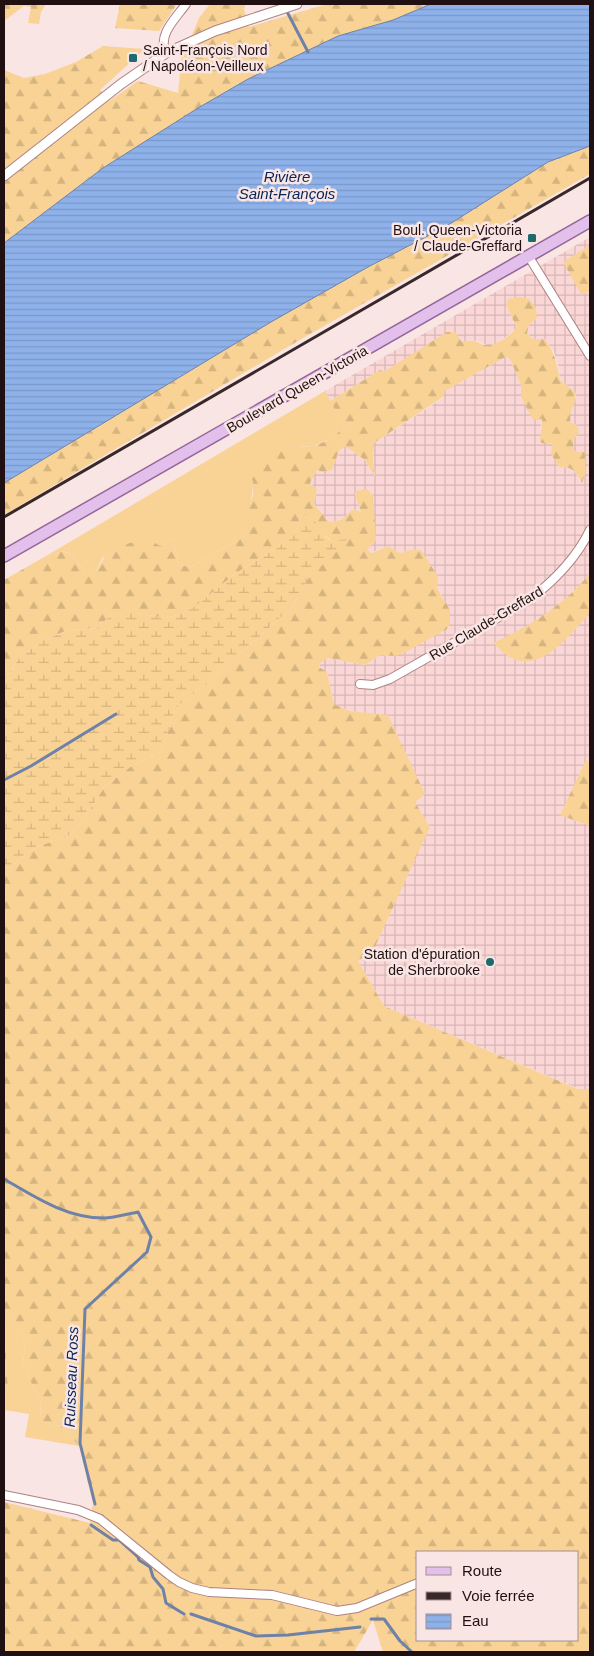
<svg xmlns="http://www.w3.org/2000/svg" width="594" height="1656" font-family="Arial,sans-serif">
	<defs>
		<pattern id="industrial-grid" width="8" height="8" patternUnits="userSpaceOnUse" patternTransform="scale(1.25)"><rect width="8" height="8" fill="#fad7d6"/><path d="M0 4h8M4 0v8" fill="none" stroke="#d6b8b7"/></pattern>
		<pattern id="forest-firs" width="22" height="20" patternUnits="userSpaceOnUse" patternTransform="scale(1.25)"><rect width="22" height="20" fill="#f9d395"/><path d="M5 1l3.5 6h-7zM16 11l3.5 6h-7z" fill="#d5b47f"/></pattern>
		<pattern id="wetland-marsh" width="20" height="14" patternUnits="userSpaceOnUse" patternTransform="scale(1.25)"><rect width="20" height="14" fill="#f9d395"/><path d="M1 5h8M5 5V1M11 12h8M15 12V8" fill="none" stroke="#d5b47f"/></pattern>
		<pattern id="water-rules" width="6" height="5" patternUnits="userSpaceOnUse" patternTransform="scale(1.25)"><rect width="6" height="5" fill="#8eb1ea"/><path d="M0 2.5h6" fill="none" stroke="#7a97c8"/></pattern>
	</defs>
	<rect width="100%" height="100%" fill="#f9e5e4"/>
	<path fill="url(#industrial-grid)" d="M590,237V1089H579L384,1006L358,961L430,827L415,802L388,716L350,711L334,704L327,672L319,668L321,661L328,657L365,665L380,655L394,656L444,599L437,588L436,582L414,549L400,553L387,546L371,553L367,550L373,495L367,490L356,491L355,495L361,512L353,509L341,520L329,522L314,504L317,489L310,483L317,469L338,457L339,451L345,446L365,460L375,476L373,461L374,443L443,398L442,392L507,355L511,361L521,385V397L542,418L540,430L552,442L569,467L575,472L581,482L584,452L574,451L571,424L569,417L576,397L575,392L560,380L558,365L554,352L545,339H533L527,333L529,325L506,305L517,328L498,343L489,346L476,341L469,340L384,371L380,370L330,401L325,391Z"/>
	<path fill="#f9d395" d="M325,391L345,427L334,437L313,446L288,447L253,481C253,499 247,517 245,536L191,567L179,565L173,539L160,546L103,557L95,573L87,575L72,555L63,551L46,556Z
		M10,1318L21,1329L25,1346L23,1363L33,1387L40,1398L41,1421L65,1429L79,1446L25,1437L29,1414L4,1410V1391L8,1389L4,1328L6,1319Z"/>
	<path fill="url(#forest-firs)" fill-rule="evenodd" d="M4,4H46L41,12L39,24L28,23L31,7L24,6L4,21Z
		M120,4H177L159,31L115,28Z
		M210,4H246L244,9L249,27L327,4H431L393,20L338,36L248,79L198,108L103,168L4,243V70L24,78L45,74L76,62L103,46L145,49L100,90L109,101L138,81L178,93L181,61L199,18Z
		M590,146V174L298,341L4,515V483L271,322L368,267L445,227L548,162Z
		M590,245V289L586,294H581L563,262Z
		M519,297L529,299L536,308L537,318L529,325L527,333L533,339H545C555,353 557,364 560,380C564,384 570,387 574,391C580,397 567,412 571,423L577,425L579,433L573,440L574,451L585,452V474L582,483C575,471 574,467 559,467L551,454L552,443L545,444L540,442L542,419L533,420L521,397V385L511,361L507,356L443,392V397L374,443L373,461L375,477L365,460L345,446L339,451L332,470L323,472L317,470L310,483L317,489L314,504L329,522L341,520L353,509L361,512L355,495L356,491L367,489L373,495L376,540L367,550L372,553L388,546L400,553L414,549L422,551L438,577L437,588L450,610V623L447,629L402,654L394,656L380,655L365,665L328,658L321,662L319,667L327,672L334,704L350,711L388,715L425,794L415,802L430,827L372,953L358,961L384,1006L578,1089H590V1652H383L373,1620L354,1652H4V1502L90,1523L93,1504L79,1446L65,1429L41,1421L40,1398L33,1387L23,1363L25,1346L21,1330L10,1318L6,1319L4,1328L8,1389L4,1391V876L19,859L36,847L68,836L85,817L105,786L130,767L162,751L175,708L207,684L292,607L309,577L346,540L334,541L321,534L302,515L293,537L235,574L197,605L178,615L165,618L137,613H113L97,628L68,630L40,642L20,657L4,681V580L46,556L62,551L72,555L86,574L95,573L110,548L134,542L150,540L160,546L173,539L179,565L191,567L245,536L246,519L253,495V481L247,473C254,457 272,450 288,447C296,446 304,447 312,446C324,444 336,435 345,427L330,401L380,370L385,371L447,332H455L462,342C477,337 478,346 489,345C499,345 510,334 517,328L506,305L508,299ZM418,1552H578V1640H418Z
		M590,573V613C571,633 543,673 511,658C504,655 499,648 493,643C530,626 565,605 590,573Z
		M586,760L590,762V826L560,815Z"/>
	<path fill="url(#wetland-marsh)" d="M307,514C326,527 315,544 347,539L337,551L309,577L292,607L207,684L175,708L162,751L130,767L105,786L85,817L68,836L36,847L19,859L4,876V681L20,657L40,642L68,630L97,628L113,613H137L165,618L178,615L197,605L235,574L293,537L302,515Z"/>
	<path fill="url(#water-rules)" stroke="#6d81a9" d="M431,4H590V146L548,162L445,227L368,267L271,322L4,483V243L103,168L198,108L248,79L338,36L393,20Z"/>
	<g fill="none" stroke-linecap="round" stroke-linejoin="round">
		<path stroke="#6d81a9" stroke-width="3" d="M283,4L308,52
			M4,780L31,766L116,714
			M4,1179C35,1197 66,1218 104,1218C115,1218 127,1214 138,1212L151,1237L147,1252L85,1309L80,1443L95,1504
			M91,1525L113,1540H119L138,1557L139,1560L150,1567L153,1577L163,1589L166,1603L184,1614
			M191,1614L256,1636L288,1635L360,1627
			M371,1619H384L400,1641L412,1652"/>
		<g stroke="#af8181" stroke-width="10">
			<path id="minor" d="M166,53C157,35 176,18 186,4
				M529,257L590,356
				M360,684L373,685L390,679L529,600C554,581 576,559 590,530
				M4,1495L78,1510L100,1519L169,1575L179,1582L192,1588L209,1592L272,1595L337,1611L357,1608L418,1583"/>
		</g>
		<g stroke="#af8181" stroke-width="11">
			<path id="tertiary" d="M4,176L121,84L166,53L215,31L297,4"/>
		</g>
		<g stroke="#936697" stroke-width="14">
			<path id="primary" d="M4,556L590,221"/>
		</g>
		<use href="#minor" stroke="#fff" stroke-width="8"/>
		<use href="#tertiary" stroke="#fff" stroke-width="9"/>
		<use href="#primary" stroke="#e3bfec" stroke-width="11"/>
		<path stroke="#392829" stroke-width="3" d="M4,517L590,178"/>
	</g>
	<g fill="#1d6a6d" stroke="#f9e5e4" stroke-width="2">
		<rect x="128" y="53" width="10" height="10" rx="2.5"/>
		<rect x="527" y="233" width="10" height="10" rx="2.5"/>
		<circle cx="490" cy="962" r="5"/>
	</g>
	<g text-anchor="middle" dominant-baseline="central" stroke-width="5" stroke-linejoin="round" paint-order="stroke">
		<g font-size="14" fill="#211011" stroke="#f9e5e4" text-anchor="end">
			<text x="143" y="50" text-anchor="start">Saint-François Nord<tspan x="143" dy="16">/ Napoléon-Veilleux</tspan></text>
			<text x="522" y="230">Boul. Queen-Victoria<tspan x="522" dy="16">/ Claude-Greffard</tspan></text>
			<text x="480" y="954">Station d'épuration<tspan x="480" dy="16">de Sherbrooke</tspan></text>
		</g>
		<g font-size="14" fill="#211011" stroke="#f9e5e4">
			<text transform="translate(297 389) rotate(-30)">Boulevard Queen-Victoria</text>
			<text transform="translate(486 623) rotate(-31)">Rue Claude-Greffard</text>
		</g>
		<g font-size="15" font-style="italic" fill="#072657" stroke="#f9e5e4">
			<text x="287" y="176">Rivière<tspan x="287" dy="17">Saint-François</tspan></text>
			<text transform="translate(71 1377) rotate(-88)">Ruisseau Ross</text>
		</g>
	</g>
	<rect width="594" height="1656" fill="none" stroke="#211011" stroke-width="10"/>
	<rect x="416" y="1551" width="162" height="90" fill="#f9e5e4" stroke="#a39090"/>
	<rect x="426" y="1567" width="25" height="8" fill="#e3bfec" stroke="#a39090"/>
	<text x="462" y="1576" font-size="15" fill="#211011">Route</text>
	<rect x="426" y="1592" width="25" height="8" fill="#392829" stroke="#a39090"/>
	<text x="462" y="1601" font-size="15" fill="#211011">Voie ferrée</text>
	<rect x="426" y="1614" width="25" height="15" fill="url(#water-rules)" stroke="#a39090"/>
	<text x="462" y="1626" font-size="15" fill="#211011">Eau</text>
</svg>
